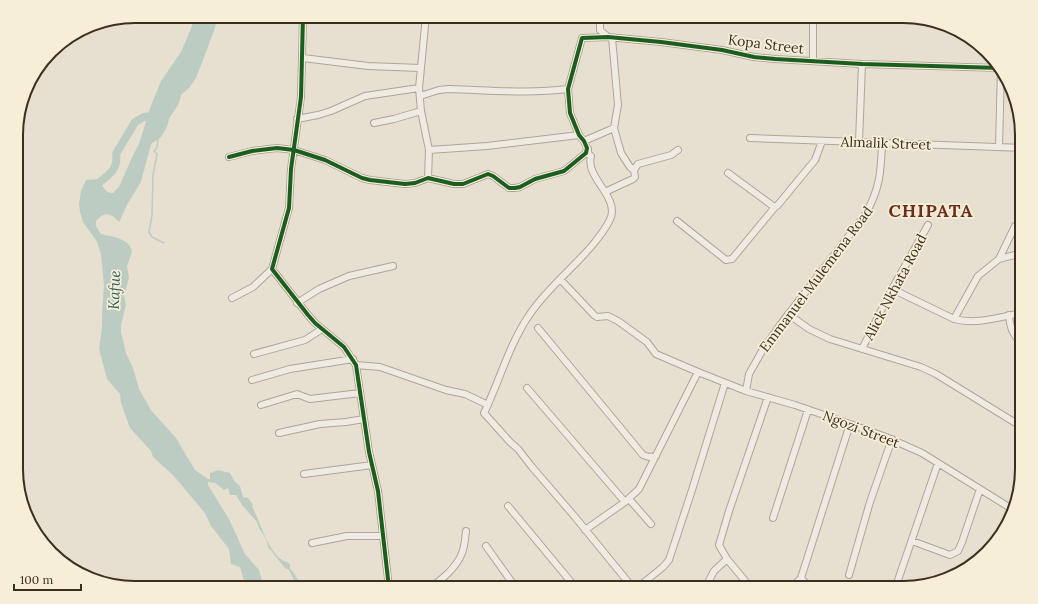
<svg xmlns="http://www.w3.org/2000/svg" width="1038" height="604" font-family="Lora,serif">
	<rect width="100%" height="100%" fill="#e7e0d1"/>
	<path fill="#bcccc2" d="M193,16H218L214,31L196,78L189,88L181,95L179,103L169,119L167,127L161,137L151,144L141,182L128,203L119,222C110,213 105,211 96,221V226L101,234L118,238L126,242L130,246L132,251L131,255L127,266L129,278L124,296L126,305L121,325V332L126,353L133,368L139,389L151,410L176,438L195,470L208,479H210V473L218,470L230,473L235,482L240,486L243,497L248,498L253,505L252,506C260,522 265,542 277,556C280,559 286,562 290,564V569L293,572L300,583L306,588H298L289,570L285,568L268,547L266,539L259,528L257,522L242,505L236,495H230L228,488L224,490L215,483L208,482V485L229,519L245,554L259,570L264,588H247L249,583L246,580L244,581L240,567L231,564L229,549L211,526L205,513L173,475L153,457L151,451L130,428L121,403L120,394L107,379L99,349L102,327V313L104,286L101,254L97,242L83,222L80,212L79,204L81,191L86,180L98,179C103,185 104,193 113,193L119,187L133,155L139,144L150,108L161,81L181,52L192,26Z"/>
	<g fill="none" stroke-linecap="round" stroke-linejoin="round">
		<path stroke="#bcccc2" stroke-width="1.5" d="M158,139L157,148L154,151L157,154L153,175L152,215L149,232L152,237L164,243"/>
		<path stroke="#bcccc2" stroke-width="8" d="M95,189L96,185C107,176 119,170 116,154L135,122L144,117L158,115"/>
		<g stroke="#ada599" stroke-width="8">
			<path id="minor" d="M303,16L301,97L291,169L289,208L272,269L308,315L315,323L344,347L356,365L369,452L378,491L389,588
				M426,16L419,88L421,111L429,150L428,178
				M598,16L600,21V30L608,37
				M612,38L618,105L614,128L621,153L630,167L634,170L638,164L671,155L678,150
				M303,58L368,66L420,68
				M813,61V16
				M420,96L439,90L449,89C489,90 528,94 568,89
				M297,119L318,115L331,111L365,96L419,88
				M374,123L394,119L421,111
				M750,138L1022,148
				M584,141L614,128
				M859,142L862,64
				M999,147L1001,68
				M588,149V154L591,156C585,177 618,196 611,217C608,226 601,234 595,242C575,267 548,287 530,314C509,344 500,380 484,413L510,442L518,449L532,467L575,517L633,588
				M429,150L487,146L579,135
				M229,157L252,151L277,148L294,150L325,160L362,178L370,180L405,184L415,183L428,178L454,184H463L488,174L493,176L509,188H515L520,187L535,179L564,171L586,153L587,148L584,141L579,135L570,113L568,89L582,38L608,37L661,42L722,50L754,57L775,59L862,64L1001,68
				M728,173L773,206H777L815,160L822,141
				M605,192L633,179L635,177L634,170
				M677,221L726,260L732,259L775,207
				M999,259L1015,226L1022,222
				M560,279L594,315L597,317L608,316L618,321L647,342L656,354L698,372L746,391L795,405L850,424L886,437L922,453L1012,509
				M892,289L954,319C977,325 999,317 1022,313
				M232,298L253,287L272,269
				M297,303L319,289L349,276L393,266
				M788,314L809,329L830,339L921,367L936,374L1022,427
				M1009,315C1010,328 1013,335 1022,344
				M954,319L978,276L999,259L1022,253
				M538,328L643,455L649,457L656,456
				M862,349L892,289L928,225
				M254,354L305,340L322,329
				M356,365L380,367L446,390L465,394L488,405
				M252,380L290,369L353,359
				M527,388L625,502
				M746,391L749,374L762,351L780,325L865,215C880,189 881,172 882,143
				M261,405L297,394L310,399L360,393
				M279,433L320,424L346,422L364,419
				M304,474L372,465
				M629,499L651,524
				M508,506L576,588
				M773,518L808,410
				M585,530L625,502L639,489L698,372
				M912,541L950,555L958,551L962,542L980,489
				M312,543L347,536H383
				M486,546L516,588
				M849,575L870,502L892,439
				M801,578L810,588
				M896,586L938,463
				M429,588C441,581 457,567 462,553C465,546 465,538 466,531
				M637,588L663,567L669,560L692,490L725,383
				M705,588L714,571L727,559
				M751,588L727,559L719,545L729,511L768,397
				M791,588L801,578L850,424"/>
		</g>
		<use href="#minor" stroke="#efebe3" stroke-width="6"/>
		<g stroke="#f7eed8" stroke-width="6">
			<path id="cycleway" d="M303,16L301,97L291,169L289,208L272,269L308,315L315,323L344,347L356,365L369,452L378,491L389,588
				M229,157L252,151L277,148L294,150L325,160L362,178L370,180L405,184L415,183L428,178L454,184H463L488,174L493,176L509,188H515L520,187L535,179L564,171L586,153L587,148L584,141L579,135L570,113L568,89L582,38L608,37L661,42L722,50L754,57L775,59L862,64L1001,68"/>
		</g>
		<use href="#cycleway" stroke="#1b5e20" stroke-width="4"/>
	</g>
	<g text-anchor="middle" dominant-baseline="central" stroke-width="3.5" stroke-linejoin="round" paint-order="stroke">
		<g font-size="14" fill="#3d2e20" stroke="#f7eed8">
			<text transform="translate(766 44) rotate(7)">Kopa Street</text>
			<text transform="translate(886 143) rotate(2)">Almalik Street</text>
			<text transform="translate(816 279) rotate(-53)">Emmanuel Mulemena Road</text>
			<text transform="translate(895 287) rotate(-62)">Alick Nkhata Road</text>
			<text transform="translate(861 429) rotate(21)">Ngozi Street</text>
		</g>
		<g font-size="15" font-style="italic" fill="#2f5d5a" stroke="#f7eed8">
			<text transform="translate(114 290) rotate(-88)">Kafue</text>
		</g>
		<g font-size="18" font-weight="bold" letter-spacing="1" fill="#6b2e1e" stroke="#f7eed8">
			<text x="931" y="210">CHIPATA</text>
		</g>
	</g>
	<path d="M0 0H1038V604H0ZM135 23H903A112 112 0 0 1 1015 135V469A112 112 0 0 1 903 581H135A112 112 0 0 1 23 469V135A112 112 0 0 1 135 23Z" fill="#f7eed8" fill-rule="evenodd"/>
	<path fill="none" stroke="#3d2e20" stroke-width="2" d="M135 23H903A112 112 0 0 1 1015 135V469A112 112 0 0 1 903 581H135A112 112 0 0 1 23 469V135A112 112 0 0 1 135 23Z"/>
	<path d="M14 584v6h67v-6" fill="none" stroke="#3d2e20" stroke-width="2"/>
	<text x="20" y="584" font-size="12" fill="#3d2e20" stroke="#f7eed8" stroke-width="3" paint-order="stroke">100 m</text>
</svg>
